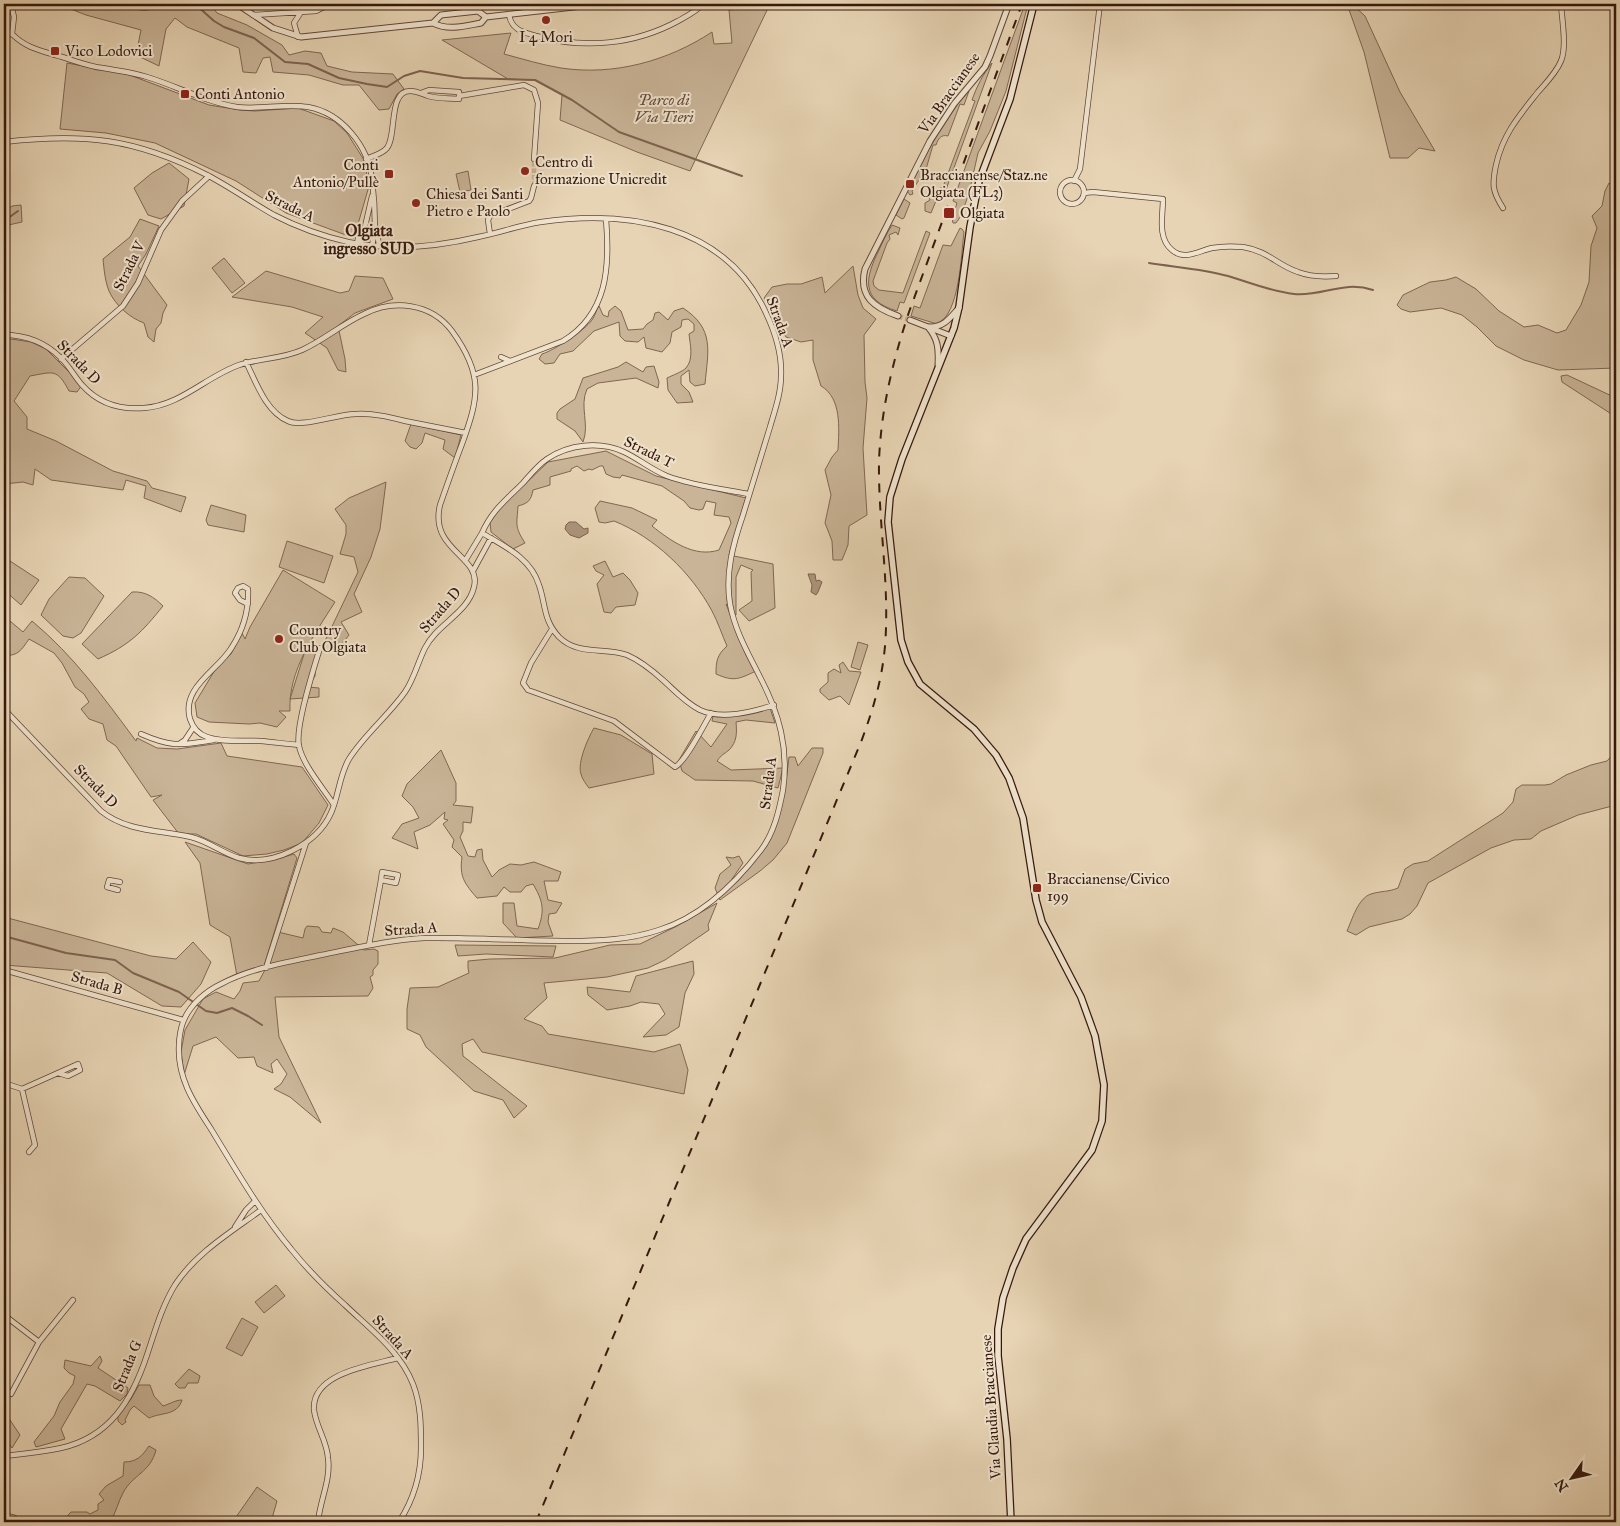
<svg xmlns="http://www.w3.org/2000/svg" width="1620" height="1526" font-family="'IM FELL Great Primer',serif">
	<rect width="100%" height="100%" fill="#e7d4b4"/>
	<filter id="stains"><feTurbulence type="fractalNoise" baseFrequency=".004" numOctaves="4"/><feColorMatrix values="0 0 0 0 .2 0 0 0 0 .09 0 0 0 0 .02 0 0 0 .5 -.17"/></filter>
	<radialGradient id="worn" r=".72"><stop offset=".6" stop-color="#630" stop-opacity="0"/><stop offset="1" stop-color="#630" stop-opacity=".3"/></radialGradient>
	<path fill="#c9b497" stroke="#806652" d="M14,4H210L217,13L247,25L282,45L289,55L305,51L321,53L327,66L352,72L393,74L404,89L397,94L389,109L379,110L359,85H343L309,75L273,72L270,57L263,58L256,73L243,72L239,48L187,27L175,18L166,29L159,66L136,55L141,30L86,15L63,6L41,5L15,7Z
		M1025,4H1028L1006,91L990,131L978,153L969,193L961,216L956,223H953L952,218L957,203L953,201Z
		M1347,4H1352L1365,16L1400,92L1435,151L1419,148L1408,158H1390L1364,52Z
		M769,6L690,171L637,152L560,120L562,95L535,80L508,79L442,40L511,33L504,54C523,59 542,65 561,68C614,76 668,61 712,32L714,44L732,43L729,10Z
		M67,63L127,74L209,105L240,110L255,111L298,108L334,121L347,133L364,160L369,186L354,238L286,213L236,181L155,143L106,133L60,129Z
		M992,63L943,198L938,196L931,213L925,211V203L930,200L929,198L932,196L930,193L943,187L975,101L972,100C977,86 983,74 992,63Z
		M969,91L964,105L960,104L948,136C941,134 938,139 936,145H933L924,176L922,175L912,191L913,194L910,195L907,191C926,157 941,120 969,91Z
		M169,163L189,179L184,206L161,219L148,215L134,188L152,173Z
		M468,171L471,190L460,192L456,174Z
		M1609,183L1616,185V368L1558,370L1524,360L1496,346L1477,327L1462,315L1441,308L1410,312L1401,309L1397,305L1403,295L1430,282L1446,280L1456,277L1476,289L1499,311L1524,327L1538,325L1557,333L1566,330L1581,305L1589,282L1591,246L1597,228L1592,216L1602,206L1605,191Z
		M904,199L910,203L904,218L902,219L896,215Z
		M21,205L22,222L4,226V213L12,206Z
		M140,219L159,226L146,254L138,266L167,305L163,313L161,323L156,329L154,342L148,337L144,323C130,318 115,305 109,291C105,281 104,269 103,259L130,237Z
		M892,225L900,228L898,235L896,232L889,235L890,239L887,243L873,281L874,286L879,290L903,293L926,231L930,233L904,303L900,302L897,311C860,300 865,278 879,250C883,241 887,233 892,225Z
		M960,228L962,229L964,232C961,255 960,314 937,324L911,316L914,306L920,308L943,245L951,246Z
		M224,258L245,283L232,293L212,268Z
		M853,266L858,295L863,308L876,319L864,335L865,382L867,398L863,448L867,515L849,526L848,545L842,560H833L832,541L825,523L831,495L825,470L832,457L838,450C839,429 842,398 821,386L813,360V340L801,342L786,337L764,298L772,287L787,284H801L822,277L825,293Z
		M266,271L340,293L349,291L355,276L383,278L393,299L355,313L338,326L345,359L346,372L338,370L327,348L305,333L323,317L292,307L232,297Z
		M599,306L603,315L608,317L609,311L615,306L621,311L628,330L643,329L647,324L653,320L655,313L659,312L668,320L674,311L683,308C715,329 708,351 705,384L695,386L690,382L689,370L681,376V384L689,392L693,402L677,403L668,390L667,378C673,375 682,372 686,368C694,359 690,344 689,334L694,331V324L688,319L682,320L681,327L672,332L670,343L662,352L646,348L644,337L638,342L625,341L620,336L619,322L594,331L573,351L560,354L554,363L545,364L539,359L542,354C553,351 585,330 592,320C595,316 596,310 599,306Z
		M4,338L31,342L46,349L82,385L77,392L69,391C57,368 53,372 30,376L14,401L27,417V429L56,441L113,471L147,481L152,488L186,497L181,512L144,498L146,486L126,480L123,490L51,480L35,469L33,485L23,482L4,484Z
		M626,362L643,372L646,367L654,366L659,382L658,388L636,378L598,383L587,389C579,407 590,424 583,442L575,431L557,419V413L560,409L575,399L583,378L618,367Z
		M1567,375L1616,398V417L1562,382L1561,376Z
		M411,424L461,435L455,458L443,449L445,440L425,433L422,443L416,449L410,447L405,441Z
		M606,451L656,476L746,498L729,555L773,564L775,608L749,621L739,610L752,601L751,572L753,570L741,565L736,577V615L726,604L746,655L756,671C739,679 734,682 716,674C716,661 717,655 727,646C722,635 718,622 712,611C691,572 654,537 614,521L605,523L599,522L595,508L600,501L632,508L657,520L652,526C671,541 694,558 719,550L731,523L729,517L714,515L716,503L706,501L703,509L699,510L690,508L684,501L662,486L622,475L620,478L613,477L606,474L603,466H600L592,470L589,469L584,471L577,466L571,469V471L550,477V485L533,490C531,500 529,503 518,506C517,524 514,526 525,543L513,549L491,532L490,522L499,509L548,462Z
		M386,482L380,529L371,557L354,594L362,612L341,622L349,635L341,645L325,641L358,572L354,557L340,554L346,534V525L335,509L349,498Z
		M211,505L246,515L244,532L208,525L206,520Z
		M287,541L333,556L324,583L279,567Z
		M10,561L39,580L21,605L4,590V569Z
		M605,561L613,577L623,573L630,580L638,593L635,605L616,607L611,613L604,612L597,584L604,575L596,571L593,566Z
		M283,570L335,602C314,635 288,671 290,711H279L286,717L277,727L260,723L249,724L209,722L197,717L195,703L215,670L231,654L242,633L245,639L250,627Z
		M69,577L85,578L104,596L81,633L73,638L63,636L41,615L49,599Z
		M132,592C145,591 154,597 163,606C142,632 130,645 98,659L82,644Z
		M4,616L23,632L32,621C74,656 104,698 136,741L137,738L157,748L177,749L221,743L227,756L302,767L328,805L319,823L302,843L284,850L267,854L243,856L196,834H179L153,800L162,795L151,797L116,746L107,740L103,724L89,719L81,709L89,702L84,694L75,687L62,663L54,653L29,639C22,649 18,657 4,655Z
		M858,642L868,645L860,670L851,667Z
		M305,651H316L315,676L308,687L319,688V697L290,699Z
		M843,662L849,671L861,672L849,705L840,696L829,700L820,692V689L828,682V673L834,669L841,673L839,665Z
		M770,708L775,723L746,720L736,722C737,733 737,742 729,750C723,755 722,754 717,761L731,770L783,768L778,788L753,781L695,780L682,771L679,760L696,731L711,747L727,724L712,721L713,716Z
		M594,728L621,735L652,754L654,774L589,788C586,784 582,779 581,774C577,763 588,738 594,728Z
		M812,748H823V753L787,843L773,860L760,871L720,900L715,888L720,874L731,865L726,857L733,858L739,856L743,863L732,879L737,882L756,860L759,849L771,838L787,774L789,757H795L798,766Z
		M441,750L456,783V801L453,805L473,807L471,823L463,822V831L460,837L468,856L475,857L477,850L482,849L483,860L492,877L499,870L510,864L521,865L534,862L561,872L558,881H544L548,900L562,903L556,913L549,914L548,922L553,936L517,938L503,923V903H514L517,926L538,929C545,910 543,901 533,884L526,886L521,892H510L504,887L497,896L477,898C465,884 459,877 462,857L452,847L454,840L443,824L448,820L444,819L445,812L430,825L414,832L418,849L392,838L402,824L419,818L413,807L402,796L407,784Z
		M1616,751V805L1578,815L1541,831L1531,839L1514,840L1491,848L1428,883L1417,906L1410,914L1402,919L1369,927L1356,935L1347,931C1352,920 1358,898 1371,894C1380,891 1389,892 1398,888L1405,869L1413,864L1428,861L1503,813L1513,802L1516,789L1522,785H1545L1551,784L1566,775L1591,765L1607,761Z
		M185,842L248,864L277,859L294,854L297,858L263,969L237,976L230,937L210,925L200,863Z
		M717,903L708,925L709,930L665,960L648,968L607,977L544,983L547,998L524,1019L542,1026L548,1034L654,1052L680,1044L688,1070L684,1094L482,1052L473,1039L462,1044L463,1056L527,1106L514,1118L503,1100L474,1091L426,1047L420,1035L407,1029V1009L410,988L438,987L469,973L468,968V961L490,959L555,958L610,945L640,944L677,926Z
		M4,917L151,956L176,959L193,942L211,962L201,984L181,1007L162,1006L107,973L4,965Z
		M307,926L319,927L322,932L331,933L333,928L343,932L364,950L374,949L378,951V964L373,970V975L370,977L373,988L368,996L275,997L279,1037L321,1123L290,1097L274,1089L281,1084L287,1074L277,1059L271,1064L273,1073L257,1066L254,1057L238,1058L216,1037L193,1046L184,1075L181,1052L185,1030L203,999L216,992L234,999L240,991L243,983L259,981L266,968L278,932L303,938L305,929Z
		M455,945L556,946L553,957L486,954L458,956Z
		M693,961L694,974L685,993L679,1027L666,1035L643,1037L665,1014L659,1004L641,1002L630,1006L607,1010L588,995L587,987L630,992L636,976Z
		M276,1285L285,1296L264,1313L255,1302Z
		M242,1318L258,1327L242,1356L226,1348Z
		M100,1356L102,1361L98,1368L128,1388L127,1394L120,1401L95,1386L87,1384L61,1429L65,1439L36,1447L34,1442L54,1416L60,1402L73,1384L75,1376L69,1373L64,1368L65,1360L91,1366Z
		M189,1369L200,1376L198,1383H188L185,1388H179L175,1384Z
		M139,1385H150L154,1396L163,1406C170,1404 175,1400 182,1400C177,1416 162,1412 149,1418L134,1406L130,1410L125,1420L126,1422L122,1425L118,1421V1416L131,1399Z
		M4,1411L20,1435L12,1448L4,1437Z
		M149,1446L156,1450C150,1473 133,1474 123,1493C118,1502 116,1513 110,1522H62L71,1512H87L90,1514L98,1510V1504L104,1500L99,1494L106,1486L123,1476L124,1462C137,1462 142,1456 149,1446Z
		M257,1487L277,1501L271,1522H236V1517Z"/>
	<path fill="#ab947b" stroke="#7d624f" d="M569,522H576L584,529L588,528V533L579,538L570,535L565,529L566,525Z
		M808,574H815L816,581L819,580L822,582L818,592L816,595L811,592L812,585Z"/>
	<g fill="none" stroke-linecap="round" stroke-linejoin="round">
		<path stroke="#7d624f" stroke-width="2" d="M116,4C141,10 143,13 167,4
			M195,4L214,21L224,27L254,38L285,62L308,64L339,78L367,84L387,87L404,76L420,71L463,78L535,80L572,100L619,132L742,176
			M4,221L18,211
			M1149,263C1174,267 1204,269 1228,276C1252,283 1269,291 1294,294C1322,297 1343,280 1373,290
			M4,936L66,953L115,960L133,973L179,992L206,1011L217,1013L232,1008L248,1016L262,1025"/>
		<path stroke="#c4ae92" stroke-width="4.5" stroke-dasharray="4.5 2" stroke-linecap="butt" d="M534,186V159"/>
		<path stroke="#c4ae92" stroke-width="5" stroke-dasharray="5 2.5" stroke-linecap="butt" d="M898,316L910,320"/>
		<g stroke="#634736" stroke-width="6">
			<path id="minor" d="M11,4L14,17L12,34
				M1288,4L1292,6
				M509,14C511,30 523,32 536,36C584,49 634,45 678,21C687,16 697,11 703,4
				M253,15L316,11L330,4
				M4,35L12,34C25,47 38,50 55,55C71,59 86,66 103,68C118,71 132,72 147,77C177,86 205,102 237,107C260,110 285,103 308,107C342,113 368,146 372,179C374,195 375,212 375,228C376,234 379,239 379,246
				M298,37L294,23L301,12
				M459,96L524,85L534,90L538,103L534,159
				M4,142C83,133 135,138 207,175C230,187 251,202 274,215C297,227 322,236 348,242C390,251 436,247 478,237C499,233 520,225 541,222C628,209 726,225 766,313C775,332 782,355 781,376C781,393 775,410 770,427C761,456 752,486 743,515C733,544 725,573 730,604C735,631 748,653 760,677C779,713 789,748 783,790C779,811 774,833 761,850C735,884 700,917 659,930C629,940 599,941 569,941C521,941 472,937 424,938C389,940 356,948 321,955C288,962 251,968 221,984C206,991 190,1005 184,1020C181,1026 179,1038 179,1045C177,1078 194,1103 211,1129C236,1170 260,1212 291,1249C307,1269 326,1288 345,1305C370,1329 400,1351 413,1384C421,1405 421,1426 421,1448C421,1476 414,1499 399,1522
				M366,159C373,156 382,154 387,148C397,135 388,91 410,91C417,91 422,94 428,96C438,99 449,98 459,99V92L429,90L421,93
				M1060 192a12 12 0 1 1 24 0a12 12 0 1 1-24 0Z
				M1074,181L1080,169L1100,4
				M1084,193L1093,192L1163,199C1163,215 1157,238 1172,250C1185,261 1198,251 1212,248C1222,246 1232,246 1243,247C1268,251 1277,265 1298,272C1311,277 1323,277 1336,276
				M1503,208C1492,191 1492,184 1496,165C1503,134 1519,116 1538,92C1546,83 1556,73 1561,61C1567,47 1562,20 1561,4
				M490,234L488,220L490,216L529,201L531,198L534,186
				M357,244L359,233L364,229
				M361,244L372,196
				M372,246L375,230
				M4,335C26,335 45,342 61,358C69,366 75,377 82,385C98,403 120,410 144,408C180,406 207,376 239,365C260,358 282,359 302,350C324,340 342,324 364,314C394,299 431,303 452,331C484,375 479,397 462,444C454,465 447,485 440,505C429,551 482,556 474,587C468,613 437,624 425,648C418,662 414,679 405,692C388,716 364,735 349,759C339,776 339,795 331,813C317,844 273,867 239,858C222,853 208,841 191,837C160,830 127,832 101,811L4,709
				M501,357L510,361
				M61,359L123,306L138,283L161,230L182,201L209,176
				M246,362C256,382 266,412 288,421C302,428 337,414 356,414C373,413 389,417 405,421C426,425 446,429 466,433
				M474,375L563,341C608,314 610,266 606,219
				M749,494C722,489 694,486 667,476C652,470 639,459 624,452C600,441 569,444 547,459C538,465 530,475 523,483C506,500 492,510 482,533C504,546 531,558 539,585C546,605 543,620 559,637C578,656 605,647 627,655C641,661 653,671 664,681C675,691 686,703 700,710C722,720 752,712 774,705
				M465,561L482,533
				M473,571L491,538
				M248,604L240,600L235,593L238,588L243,586L248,589C249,610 243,630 232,647C218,671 181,687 190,719C193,728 198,734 207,737C224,743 244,740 261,741C273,742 286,744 299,745
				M552,629L531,663L523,683L528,690L614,721L675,767C686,761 704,725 711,713
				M320,648C314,667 295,729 299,746C303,765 323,788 334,805
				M141,734C173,748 181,745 214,740
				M179,744L185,740L193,728
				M118,890L107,887L109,880L120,882
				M369,945L381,880L396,883L398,875L382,872L381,880
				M266,968L306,843
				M4,970L183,1020
				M4,1083L22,1089
				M29,1152L35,1145L22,1089L78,1064L80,1070L68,1076L58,1073
				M235,1227L246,1210L255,1201
				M4,1315L39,1342
				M11,1394L39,1342L73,1300
				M4,1456C23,1454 42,1452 61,1448C110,1437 132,1400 147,1355C155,1331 162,1306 175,1285C196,1253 231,1232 261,1210
				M4,1515L15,1518L22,1522
				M318,1522C320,1500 331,1480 328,1458C327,1441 316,1427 314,1410C311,1373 372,1365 398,1358"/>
		</g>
		<g stroke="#634736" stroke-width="7">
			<path id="tertiary" d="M237,4L273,28L301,37L433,23C448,31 465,26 481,23L486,17
				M433,23L441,15L478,11L486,17L600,4
				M898,316C875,308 858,297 865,269L930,141L954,104L985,67L990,56L1009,4
				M910,320L951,336
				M928,327C938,339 939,349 938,365
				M930,327C944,327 950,318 959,308"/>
		</g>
		<g stroke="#37180c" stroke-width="8">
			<path id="secondary" d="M1011,1522L1007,1439L998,1356V1329L1003,1298L1013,1268L1026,1239L1092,1150L1102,1121L1104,1085L1095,1036L1081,997L1042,922L1036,900L1023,818L1009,778L996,755L974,729L920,684L908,662L901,640L888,522L890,497L902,459L954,328L959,307L970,227L979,181L1010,99L1034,4"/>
		</g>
		<use href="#minor" stroke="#efe3ce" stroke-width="4.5"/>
		<use href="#tertiary" stroke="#efe3ce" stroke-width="5"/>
		<use href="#secondary" stroke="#efe3ce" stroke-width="5.5"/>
		<path stroke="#37180c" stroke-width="2" stroke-dasharray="9 9" stroke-linecap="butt" d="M536,1522L861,742C873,710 882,680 885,646C890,584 878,523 879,461C881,409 893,360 909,312L1022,4"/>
	</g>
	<g fill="#8f2418" stroke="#efe3ce" stroke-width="2">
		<circle cx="546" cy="20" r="5"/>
		<rect x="50" y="46" width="10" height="10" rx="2.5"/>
		<rect x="180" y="89" width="10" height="10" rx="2.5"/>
		<circle cx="525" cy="171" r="5"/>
		<rect x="384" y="169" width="10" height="10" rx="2.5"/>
		<rect x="905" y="179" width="10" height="10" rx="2.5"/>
		<circle cx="416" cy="203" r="5"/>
		<rect x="943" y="207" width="12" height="12" rx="2.5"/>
		<circle cx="279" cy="639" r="5"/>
		<rect x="1032" y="883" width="10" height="10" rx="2.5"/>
	</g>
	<g text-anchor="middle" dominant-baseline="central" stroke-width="4" stroke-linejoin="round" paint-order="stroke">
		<g font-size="15" fill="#37180c" stroke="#efe3ce" text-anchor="start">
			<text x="546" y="37" text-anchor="middle">I 4 Mori</text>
			<text x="65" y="51">Vico Lodovici</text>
			<text x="195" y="94">Conti Antonio</text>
			<text x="535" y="162">Centro di<tspan x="535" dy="17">formazione Unicredit</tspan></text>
			<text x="379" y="165" text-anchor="end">Conti<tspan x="379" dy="17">Antonio/Pullè</tspan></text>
			<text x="920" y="175">Braccianense/Staz.ne<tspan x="920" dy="17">Olgiata (FL3)</tspan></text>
			<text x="426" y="194">Chiesa dei Santi<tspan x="426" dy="17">Pietro e Paolo</tspan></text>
			<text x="960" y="213">Olgiata</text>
			<text x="289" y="630">Country<tspan x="289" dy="17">Club Olgiata</tspan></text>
			<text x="1047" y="879">Braccianense/Civico<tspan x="1047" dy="17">199</tspan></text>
		</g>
		<g font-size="15" fill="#37180c" stroke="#efe3ce">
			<text transform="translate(949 93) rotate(-55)">Via Braccianese</text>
			<text transform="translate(290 206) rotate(26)">Strada A</text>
			<text transform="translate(129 266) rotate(-64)">Strada V</text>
			<text transform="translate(780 322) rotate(70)">Strada A</text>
			<text transform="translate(79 362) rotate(46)">Strada D</text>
			<text transform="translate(649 452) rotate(26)">Strada T</text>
			<text transform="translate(440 610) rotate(-49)">Strada D</text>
			<text transform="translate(768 783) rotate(-83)">Strada A</text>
			<text transform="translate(96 786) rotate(45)">Strada D</text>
			<text transform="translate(411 929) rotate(-4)">Strada A</text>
			<text transform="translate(97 983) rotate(16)">Strada B</text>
			<text transform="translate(393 1337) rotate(48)">Strada A</text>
			<text transform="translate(127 1366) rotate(-68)">Strada G</text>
			<text transform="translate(991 1407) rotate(-94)">Via Claudia Braccianese</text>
		</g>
		<g font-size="15" font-style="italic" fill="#634736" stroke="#efe3ce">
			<text x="664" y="100">Parco di<tspan x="664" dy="17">Via Tieri</tspan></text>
		</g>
		<g font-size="16" font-weight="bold" fill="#37180c" stroke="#efe3ce">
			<text x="369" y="230">Olgiata<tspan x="369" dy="18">ingresso SUD</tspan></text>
		</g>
	</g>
	<rect width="1620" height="1526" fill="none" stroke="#e7d4b4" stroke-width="20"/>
	<rect x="5" y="5" width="1610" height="1516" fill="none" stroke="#37180c" stroke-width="2.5"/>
	<rect x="10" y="10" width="1600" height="1506" fill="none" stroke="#37180c"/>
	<g transform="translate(1572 1478) rotate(236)" stroke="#efe3ce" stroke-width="4" paint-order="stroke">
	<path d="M0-4L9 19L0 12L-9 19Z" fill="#37180c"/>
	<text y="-8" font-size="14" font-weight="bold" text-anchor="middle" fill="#37180c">N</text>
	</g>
	<rect width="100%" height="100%" filter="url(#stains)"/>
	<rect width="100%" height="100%" fill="url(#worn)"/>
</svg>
